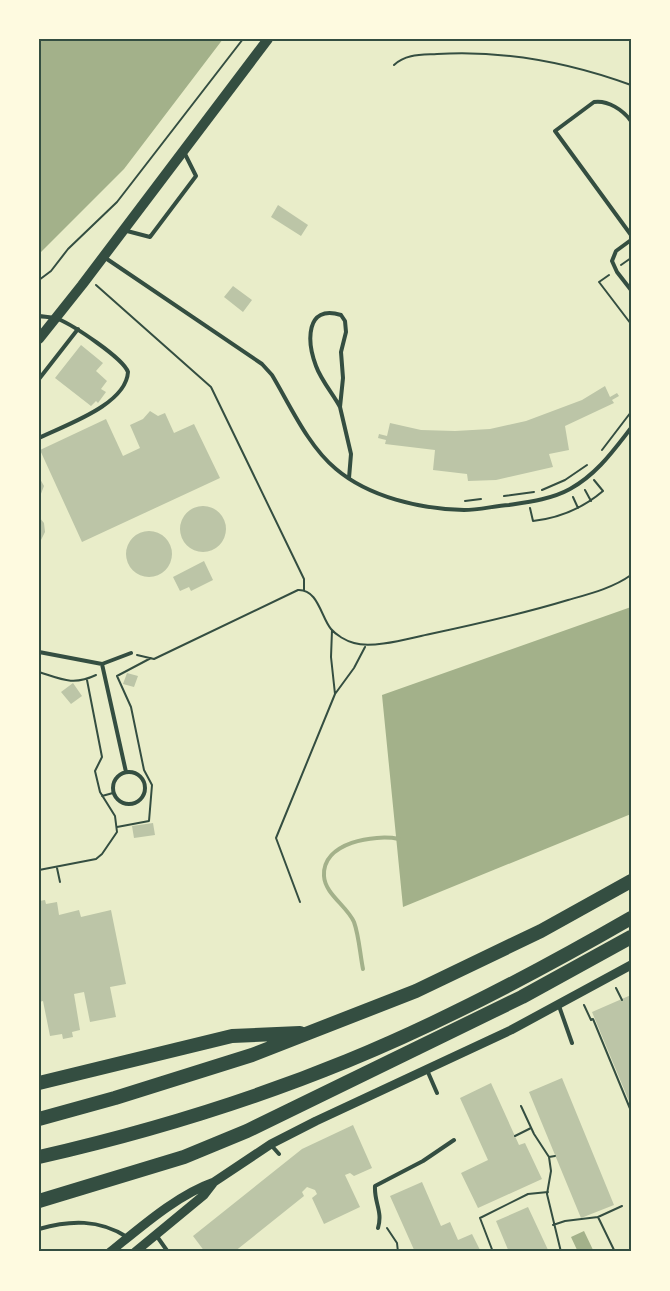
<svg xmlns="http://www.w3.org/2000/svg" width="670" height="1291" font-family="'Source Sans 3',sans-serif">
	<rect width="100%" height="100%" fill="#e9edc9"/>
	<path fill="#a3b18a" d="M39,39H223L124,169L39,254Z
		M631,607V814L403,907L382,695Z
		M584,1231L594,1252H578L571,1237Z"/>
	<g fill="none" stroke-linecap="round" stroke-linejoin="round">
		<path stroke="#a3b18a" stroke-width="4" d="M363,969C360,954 359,936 354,922C347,906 325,894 324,876C322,842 375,834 399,839"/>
	</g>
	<path fill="#bcc5a7" d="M278,205L308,225L301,236L271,217Z
		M233,286L252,300L243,312L224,297Z
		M81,345L103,363L96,371L107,381L101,389L106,392L98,403L96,401L91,406L55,378Z
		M605,386L610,397L617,393L619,396L612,400L614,403L565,426L569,450L549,454L553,467L496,480L468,481L467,474L433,470L435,450L385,444L386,440L378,438L379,434L387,436L390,423L421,430L455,431L490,429L526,421L582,400Z
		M150,411L158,416L165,413L174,433L194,424L220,478L82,542L40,450L106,419L123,456L140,448L130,425L143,419Z
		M39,477L44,486L39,499Z
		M180 529a23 23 0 1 1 46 0a23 23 0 1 1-46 0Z
		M39,517L44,523L45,532L39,544Z
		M126 554a23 23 0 1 1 46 0a23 23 0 1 1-46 0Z
		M204,561L213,580L191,591L189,587L180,591L173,577Z
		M127,673L138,676L134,687L123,684Z
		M73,683L82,696L71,704L61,692Z
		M153,823L155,835L134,838L132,826Z
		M45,900L46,904L57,902L59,915L79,910L81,917L111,910L126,984L110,987L116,1017L90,1022L84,992L74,994L80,1030L72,1032L73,1037L63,1039L62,1034L50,1036L43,1001L39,1002V901Z
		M631,995V1106L592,1012Z
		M562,1078L614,1205L581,1218L529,1092Z
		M491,1083L519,1145L525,1143L542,1179L478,1208L461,1173L488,1160L460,1098Z
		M353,1125L372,1168L354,1176L350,1173L345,1175L360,1207L324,1224L312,1198L317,1194L315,1190L307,1187L302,1192L304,1196L234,1252H205L193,1236L302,1149Z
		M422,1182L441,1226L450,1222L458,1240L472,1234L481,1252H415L390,1196Z
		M528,1207L549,1252H509L496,1221Z"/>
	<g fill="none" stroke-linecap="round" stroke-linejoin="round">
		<path stroke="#344e41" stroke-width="2" d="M394,65C406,54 421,55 437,54C504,50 568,62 631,85
			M621,265L631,258
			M609,275L599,282L631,324
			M39,280L51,271L68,249L117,202L243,39
			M96,285L211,387L304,579V590
			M602,450L631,412
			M542,490L565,480L587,465
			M585,490L591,501
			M504,496L534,492
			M573,497L578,508
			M465,501L481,499
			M530,508L533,521C560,518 583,508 603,491L594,480
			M332,630L331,657L335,694L354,668L365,647
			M137,655L154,659L298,590C318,589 321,617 331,629C336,635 346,641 354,643C373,649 410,638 430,634C477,624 522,614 568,600C589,594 613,588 631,575
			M39,672C61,679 73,686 96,675
			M102,796L113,793
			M117,827L149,821L152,785L144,770L131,707L117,676L151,658
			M57,868L60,882
			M39,870L96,859L102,854L117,832L115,816L100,792L95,771L102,757L87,680
			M300,902L276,838L335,694
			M616,988L622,1000
			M584,1005L591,1020L593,1019L631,1111
			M521,1106L534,1134L549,1157L551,1171L547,1194L561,1252
			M515,1136L531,1128
			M549,1157L555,1156
			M598,1217L615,1252
			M553,1225L565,1221L598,1217L622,1206
			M387,1228L397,1243L398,1252
			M493,1252L480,1218L528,1194L548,1192
			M624,1252L629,1250"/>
		<path stroke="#344e41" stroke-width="4" d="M631,121C623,110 608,100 594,102L555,131L631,235
			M127,231L150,237L196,176L184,152
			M631,240L616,251L612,261L617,272L631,290
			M104,257L262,364L272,375C290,405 308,446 336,469C369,497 420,509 464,510C479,510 494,506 509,505C529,502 552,499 570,489C597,474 613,451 631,428
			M39,316C45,317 52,317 58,319C73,325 123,358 128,372C126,405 65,425 39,438
			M39,379L78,329
			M340,407C333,394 321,380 316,366C307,342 305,304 341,315L345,321L346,332L341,352L343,378L340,407L351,454L349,478
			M39,652L102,664L131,653
			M102,664L126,772
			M113 788a16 16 0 1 1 32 0a16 16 0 1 1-32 0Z
			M559,1006L572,1043
			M427,1070L437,1093
			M271,1145L279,1154
			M378,1228C383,1211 374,1203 375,1186L423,1161L454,1140
			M39,1229C70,1220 99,1219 127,1237
			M156,1235L168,1252"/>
		<path stroke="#344e41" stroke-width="9" d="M110,1252C141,1227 177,1195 214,1182
			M135,1252L204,1195L214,1182L271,1144L316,1121L511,1030L631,965"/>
		<path stroke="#344e41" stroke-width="10" d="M39,339L82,285L268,39"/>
		<path stroke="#344e41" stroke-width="14" d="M39,1083L232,1036L300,1033
			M39,1119L115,1098L252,1055L416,991L541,931L631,881
			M39,1157C144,1133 247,1102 347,1061C445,1021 539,971 631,918
			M39,1201L184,1157L247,1131L522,997L631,937"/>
	</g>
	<rect width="670" height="1291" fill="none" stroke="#fefae0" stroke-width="81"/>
	<rect x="40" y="40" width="590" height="1210" fill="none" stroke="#344e41" stroke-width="2"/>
</svg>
